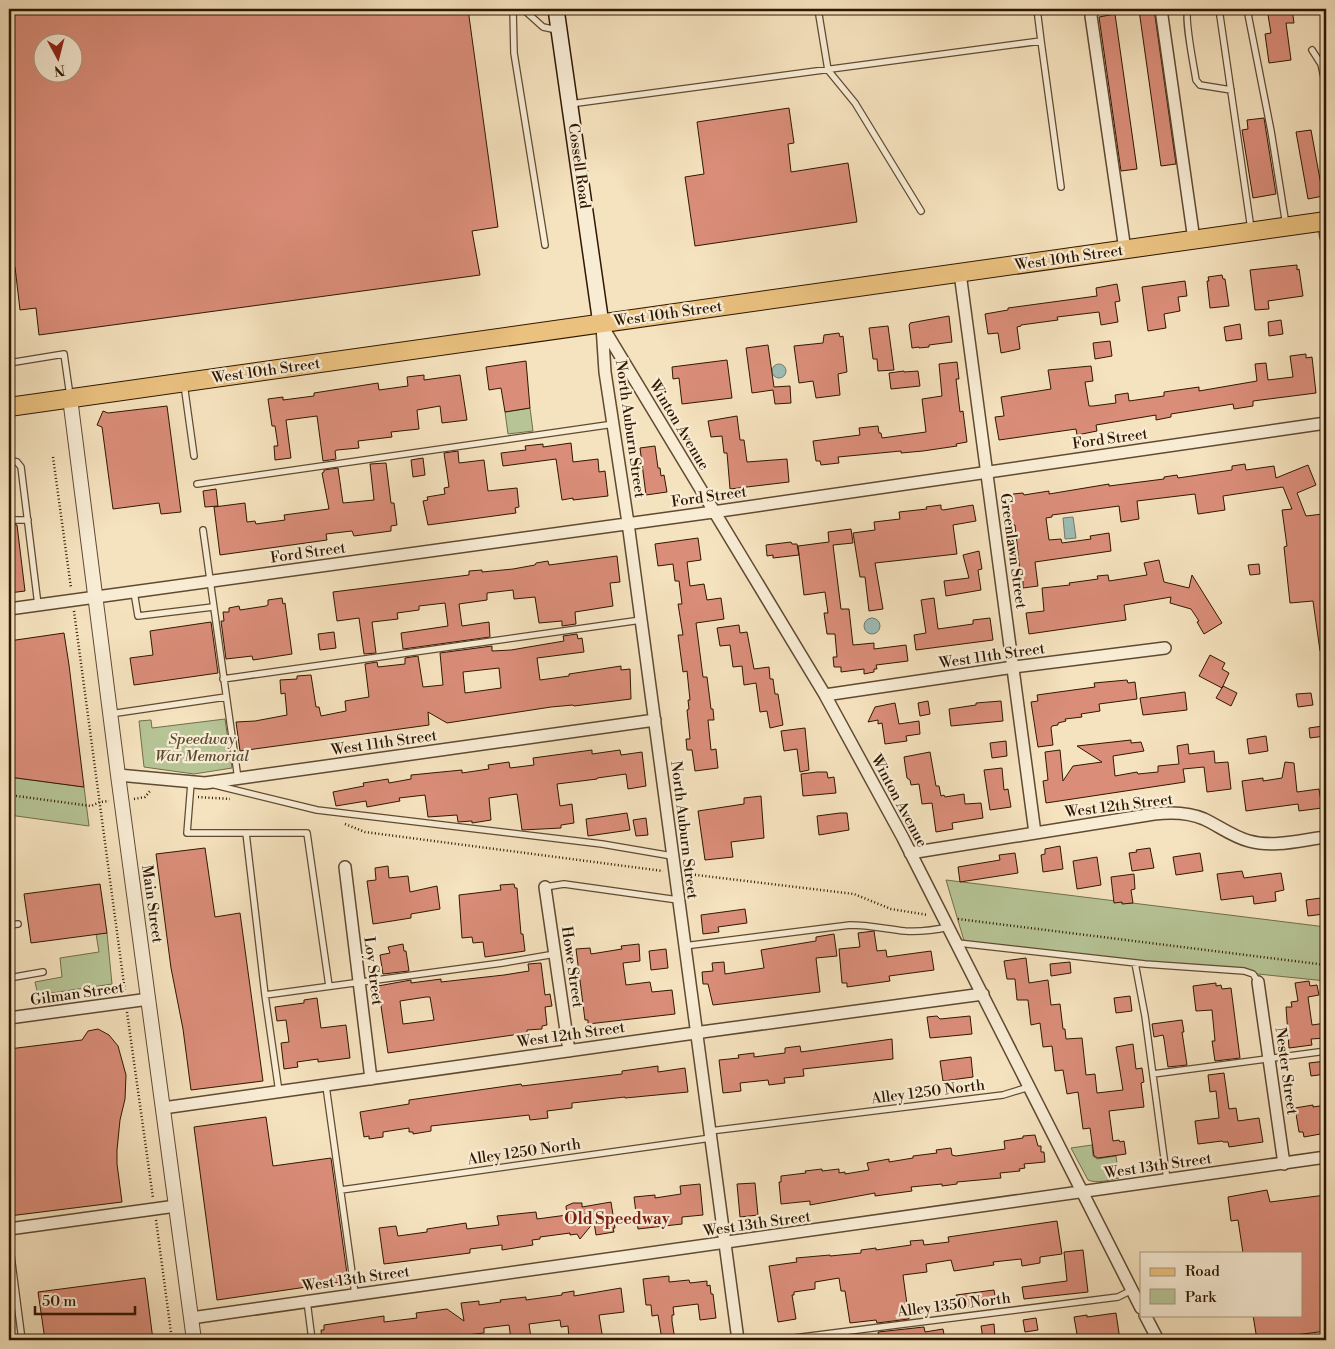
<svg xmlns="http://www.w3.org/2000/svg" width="1335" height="1349" font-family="'Libre Bodoni',serif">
	<rect width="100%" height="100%" fill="#f5e2be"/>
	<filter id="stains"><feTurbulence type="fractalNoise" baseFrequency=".004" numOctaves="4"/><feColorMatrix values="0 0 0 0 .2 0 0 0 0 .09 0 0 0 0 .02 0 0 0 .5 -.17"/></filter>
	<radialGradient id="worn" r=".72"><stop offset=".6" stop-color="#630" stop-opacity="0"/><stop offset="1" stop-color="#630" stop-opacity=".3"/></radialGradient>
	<path fill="#b6c496" stroke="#726e4b" d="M530,408L533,431L508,434L505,412Z
		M225,719L232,768L194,774L144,767L139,721L151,720L152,728Z
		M9,777L84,787L89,826L9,815Z
		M946,880L1326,927V981L965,944Z
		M107,933L112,984L38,995L35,982L62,977L60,958L99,952L96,934Z
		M1092,1145L1093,1156L1097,1159L1116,1156L1119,1178C1109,1180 1097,1184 1088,1180L1071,1148Z"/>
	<path fill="#9dbdb6" stroke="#717b6d" d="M772 371a7 7 0 1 1 14 0a7 7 0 1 1-14 0Z
		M1073,517L1076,538L1065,539L1063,518Z
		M864 626a8 8 0 1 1 16 0a8 8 0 1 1-16 0Z"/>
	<path fill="#da8d79" stroke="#2f1700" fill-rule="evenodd" d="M9,9H468L498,227L472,231L480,275L39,335L36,308L20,310L15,267H9ZM42,42H72V72H42Z
		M1145,9H1154L1176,164L1161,166L1139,10Z
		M1267,9H1292L1294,23H1286L1291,60L1269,63L1265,34L1271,33Z
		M1115,14L1137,169L1121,171L1099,17Z
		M789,108L794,143L788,144L791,172L848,163L857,222L695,246L685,177L704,174L697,122Z
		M1264,118L1276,194L1253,198L1242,130L1248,129L1247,120Z
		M1311,130L1323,196L1308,199L1296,132Z
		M1297,265V270L1299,269L1303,296L1268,301L1269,309L1255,310L1250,270Z
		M1222,275L1223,279H1225L1229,306L1210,308L1207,281H1209L1208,277Z
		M1185,281L1187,296L1178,297L1180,311L1164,314L1166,328L1148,331L1142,287Z
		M1117,284L1120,301L1115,302L1118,322L1101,325L1099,312L1057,317L1058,320L1021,325V326L1017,327L1020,349L1001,353L998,333L988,334L985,314L1008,310V308L1097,296L1096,288Z
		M949,316L952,342L929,345V347L919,348V347L912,348L909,325L910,324V323Z
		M1281,320L1283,334L1269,336L1268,322Z
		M1240,324L1242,339L1226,341L1224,327Z
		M888,326L894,370L878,371L877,359H873L869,328Z
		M839,333L840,337L843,336L847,372L838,374L840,395L816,398L813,381L799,383L794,346L823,343L824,335Z
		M1110,341L1112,356L1095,359L1093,343Z
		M768,345L774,387L790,386L791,403L775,404L773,390L752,393L746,348Z
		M1306,354V358L1312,357L1316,393L1253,401V406L1234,409L1233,404L1171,414V417L1156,420V415L1096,425L1097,431L1077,435L1076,429L999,440L995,417L1004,416L1001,397L1051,389L1048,370L1091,366L1093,381L1085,382L1089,406H1093L1116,403L1115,395L1128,393L1129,401L1164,396V392L1199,387V391L1257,381L1255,364L1266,363L1268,380L1293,377L1290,356Z
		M727,360L732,398L682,404L679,378L673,379L672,367Z
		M526,361L530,408L505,412L501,388L489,390L486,367Z
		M957,362L959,379H956L960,412L963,411L967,442L956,444L957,446L923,451L901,453V451L838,457L839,463L821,465L820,461H816L813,441L860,435L859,428L878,426L879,433H881L882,438L926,432L922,399L942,396L939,364Z
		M904,371V372L918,371L920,386L891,389L889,373Z
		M424,375V380L460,375L467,420L442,423L440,406L417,410L419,429L391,432L392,437L358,441L359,448L337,450L335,451L336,459L323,461L317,416L286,420L291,458L275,460L274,446H278L275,426H272L268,399L283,397V400L314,396V393L378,383L379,390L408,386L407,377Z
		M167,406L181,512L161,514L159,503L113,509L102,427L97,425L103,411L108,413Z
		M737,416L740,440H744L747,462L787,459L789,482L730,489L727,453H724L722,436L711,437L708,421Z
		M571,443L573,462L598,459L599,472L605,471L608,496L573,500V498L562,500L556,459L503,466L501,453L526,450L525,446L543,444V447Z
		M655,446L658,468H660L661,476L664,475L667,492L646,495L640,448Z
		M458,451L459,463L484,460L488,491L517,488L519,507L515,508L516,513L428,525L423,501L428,500L427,497L445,494L444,488L449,487L444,453Z
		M423,458L425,475L413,477L411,460Z
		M386,463L391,503H394L397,525L391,526V531L354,536L352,531L326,534L327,540L220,555L214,507L245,503L247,522L255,521L256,524L285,520L284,515L329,509L322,473L324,472V470L338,468L343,503L374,500L370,464Z
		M1245,464L1246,470L1274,466L1276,478L1308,465L1316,485L1297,493L1306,516L1323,514L1324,527H1321L1326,567V650L1320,651L1313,601L1290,603L1284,547L1287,546L1282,510L1292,509L1283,487L1223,496L1225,510L1198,514L1195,494L1137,501L1139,519L1121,522L1119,506L1052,515V517L1046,518L1049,540L1061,539L1062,543L1091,539L1090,536L1109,533L1111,551L1035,562L1038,586L1023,588V581H1021L1015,525L1008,526L1005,501L1014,499L1013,494L1023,493L1024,495L1049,491V494L1109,484V486L1164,479V477L1177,475L1178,478L1232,470V466Z
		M216,489L218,506L205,507L203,491Z
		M941,505V509L943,510L973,505L976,521L953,525L957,554L875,563L883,609L869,611L865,577H860L853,533L875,530L874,522L900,519L899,512L927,509L926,507Z
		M9,523L17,525L25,591L9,593Z
		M851,529L853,543L833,545L841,609H849L853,645L874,643V649L906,645L908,661L876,665L877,669H874V672L864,674V669L841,672V667H834L833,657H837L835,634H827L824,613H828L825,592L804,595L798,546L829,542L828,532Z
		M698,538L701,560L687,562L690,586L704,584L707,600L721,598L724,619L696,623L703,677H707L711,709H713L714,720H708L711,750L716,749L718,768L695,771L692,750H687L686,739H690L687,710L689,709L688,700H690L687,671L683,672L678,635H683L678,604H682L679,581H675L673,564L658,566L655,544Z
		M791,542L792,544H797L799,555L773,558V555L767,556L766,545Z
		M979,551L982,569L978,570L981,590L946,596L944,581L969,578L963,555Z
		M617,556L620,582L610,583L613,606L575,612L576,624L562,626V621L539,623L535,597L514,599L513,590L487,593V600L459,604L462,626L489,622L490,637L403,649L401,633L448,626L445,603L419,606V610L397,613L398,619L372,622L376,653L364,654L359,618L337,621L333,592L469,575V571L482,570V572L513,569L535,565L536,563L548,561L549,565Z
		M1159,560L1164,582L1189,588L1192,575L1222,623L1204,634L1197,622L1199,621L1191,609L1170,603L1171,597L1124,605L1126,620L1029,634L1026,613L1044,611L1042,588L1070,585L1069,583L1098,579L1097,576L1108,575L1109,581L1147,575L1144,563Z
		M1259,564L1260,574L1250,575L1248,565Z
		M282,598L283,604L285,603L292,654L253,660L252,656L226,659L221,621H224L223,612H229V608L239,606L240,610L266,606L268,605V600Z
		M934,598L938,629L973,624V620L990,618L993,640L916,650L914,635L926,633L921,600Z
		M211,622L218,673L134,685L130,658L153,655L150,631Z
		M739,625L740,633L747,632L754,669L769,667L770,679H773L775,694H778L783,725L770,728L767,711L760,712L756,683L744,685L742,666L733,667L730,645L720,646L717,628Z
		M334,632L336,648L320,650L318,634Z
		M64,633L69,665L84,787L9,777V641Z
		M577,634L578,639L582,638L584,652L537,658L540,680L569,676V674L621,666V670L630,669L631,699L574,706L573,705L551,707L447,723L428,712L429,725L240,751L236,722L255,721L287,715L285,693L281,694L280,680L297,679V676L311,675L316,707H319L321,716L346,711L345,701L369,697L365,664L377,662L378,667L405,664V658L418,656L423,687L443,685L440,653L492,646V651L511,650L564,641L563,636ZM499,668L501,688L465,693L463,672Z
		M1210,655L1225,663L1222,669L1229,673L1222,688L1199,676Z
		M1127,680L1128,683L1135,682L1137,699L1099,704L1100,711L1081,714L1082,717L1065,719L1066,721L1058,723V725L1052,726L1051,728L1053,745L1038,747L1031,702L1038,701L1037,695L1095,687L1094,683Z
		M1223,686L1237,693L1231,706L1216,698Z
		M1185,692L1187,710L1143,715L1140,698Z
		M1311,693L1313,705L1298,707L1296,694Z
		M928,701L930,714L920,716L918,703Z
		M1001,701L1003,721L951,726L949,709L976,705V703Z
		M895,703L899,724L919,721L920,734L906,736L907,741L885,744L882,723L878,724V720L868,722L875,707Z
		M1323,726L1325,736L1310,738L1309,728Z
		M805,728L809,770L800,772L797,749L784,751L781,731Z
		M1266,736L1268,751L1249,754L1247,739Z
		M1131,740V743L1141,742L1144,751L1113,756L1115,776L1137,772L1138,774L1158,772V766L1179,764L1177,746L1188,744L1189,754L1214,751L1215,763L1228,762L1231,789L1207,792L1204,767L1183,769L1185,782L1046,803L1043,781L1048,780L1045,752L1060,750L1063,781L1073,766L1102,762L1077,746Z
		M1006,741L1007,756L992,758L990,743Z
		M592,750V754L620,750L621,755L642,752L646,786L628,789L626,774L597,778V779L557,784L560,806L572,804L574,823L561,825V828L522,830L517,794L489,798L491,820L472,823V821L458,822L457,815L428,817L425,795L399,798L400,801L367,807L366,801L336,806L333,792L364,786L363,783L388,779L389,783L411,779V775L462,770V773L489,769L488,765L509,762L510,768L534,765L533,758Z
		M930,752L936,786H939L941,796L944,795L945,797L964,794L965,804L981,803L983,818L952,823L953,829L936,832L932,803L922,804L919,784L911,785L910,780L907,778L904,757Z
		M1285,762L1294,763L1297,792L1319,789L1322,808L1299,811L1298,804L1246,811L1242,781L1263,778V781L1282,778Z
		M1002,768L1004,790L1008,789L1011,807L990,810L984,770Z
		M817,772H827L828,778L834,777L836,793L803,796L801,774Z
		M761,796L764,838L731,842L733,857L705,860L698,811L744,804V798Z
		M627,813L630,830L588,836L586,819Z
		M840,813H847L849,830L819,835L817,816Z
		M646,818L648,835L636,836L633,820Z
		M1060,846L1063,869L1043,872L1041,855L1045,854V849Z
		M205,848L215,917L240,913L263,1081L191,1090L183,1029L171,968L156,854Z
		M1150,848L1154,868L1132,871L1129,853L1137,852L1136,850Z
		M1015,853L1018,873L960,882L958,867L1000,860L999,855Z
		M1200,853L1203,871L1176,875L1173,857Z
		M1097,857L1101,885L1077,889L1073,861Z
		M388,866L389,878L408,876L410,892L437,886L440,909L411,914V918L373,924L367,881L376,880L375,868Z
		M1242,871L1244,878L1281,873L1284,890L1275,892L1276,901L1254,904L1253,896L1221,900L1217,874Z
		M1134,874L1135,889L1131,890L1133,903L1122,904V902L1114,903L1111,877Z
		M100,884L107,933L31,943L24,894Z
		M514,884L515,888H517L521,934H523L525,951L485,957L483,942L473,943L472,937L462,938L459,895L501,890L500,885Z
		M1321,898L1324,914L1308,916L1306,900Z
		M745,909L747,923L718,927L719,932L703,934L701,915Z
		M874,931L877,951L886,950L887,957L931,951L934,970L889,976L890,981L847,987V983H842L839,949L860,947L858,933Z
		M834,934L837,956L816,958L820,992L713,1005L708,984H703L702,972L713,971L712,963L724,962L725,974L764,968L761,950L816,941V937Z
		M403,944L404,951H406L409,971L383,974L380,955L390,953L388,947Z
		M639,944L640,961L623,963L626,985L650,982L652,992L672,990L675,1014L588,1024V1020H585L576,949L590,948L591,954L622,949L621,946Z
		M666,949L668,968L651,970L649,951Z
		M1026,958L1029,983L1048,980L1051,1005L1060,1004L1063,1029H1065L1066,1039L1082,1038L1086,1075L1095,1074L1097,1093L1123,1090L1116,1047L1133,1044L1136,1069L1142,1068L1144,1082L1141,1083L1144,1107L1109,1111L1113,1141L1119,1140L1120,1142L1124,1141L1126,1154L1098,1158L1094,1156L1090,1128L1083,1129L1078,1092L1067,1094L1063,1070L1055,1071L1052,1046L1043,1047L1040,1023L1031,1025L1028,1000H1017L1015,979H1007L1004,961Z
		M1070,962L1071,973L1051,976L1050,964Z
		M541,963L545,995L550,994L552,1006L545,1007L547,1025L542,1026V1029L527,1030V1033L388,1053L378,986L411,980V983L441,979V982L504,975L529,971L528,964ZM426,997H430L434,1020L403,1024L400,1001Z
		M1309,981L1310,986L1317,985L1319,995L1308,997L1312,1025L1326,1023V1038L1311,1039L1312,1045L1289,1048L1286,1007H1292L1291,1002L1298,1001L1295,983Z
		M1216,983V986L1221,985L1222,989L1231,988L1240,1058L1215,1061L1212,1041H1215L1212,1010L1196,1011L1193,986Z
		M1130,996L1132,1011L1116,1013L1114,998Z
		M317,998L321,1028L346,1025L350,1058L318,1062V1059L297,1062L298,1067L284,1069L281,1043L289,1042L286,1020L277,1021L275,1007L304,1003V1000Z
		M937,1016L940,1019L970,1016L972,1034L930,1038L927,1017Z
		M1182,1020L1184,1032H1182L1187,1065L1168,1067L1164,1039L1163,1035L1154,1037L1152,1024Z
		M98,1029L109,1035L118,1046L126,1075L125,1099L120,1120L117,1150V1164L122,1202L9,1216V1049L82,1040L88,1031Z
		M892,1039L893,1059L803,1069L804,1076L784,1078L785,1083L769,1085L768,1080L740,1083L741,1091L723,1093L719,1060L739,1058L738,1055L754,1053V1057L785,1053V1048L800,1046L801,1052Z
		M971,1057L973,1077L943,1081L940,1061Z
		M1326,1061V1074L1311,1076L1309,1063Z
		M658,1066V1072L685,1068L688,1092L625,1098V1097L572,1103V1108L547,1111L548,1118L530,1120L529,1115L431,1126V1131L413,1134V1132H409V1128L383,1132V1137L369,1139V1136L364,1137L360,1112L409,1104V1100L521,1084L522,1086L622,1074V1071Z
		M1224,1073L1229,1109L1236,1108L1238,1121L1259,1118L1263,1142L1229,1147L1228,1142H1223L1222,1141L1198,1144L1195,1121L1219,1118L1216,1091L1210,1092L1208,1075Z
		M1313,1105V1107L1326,1105V1133L1304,1137L1303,1132H1299L1295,1108Z
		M266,1117L273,1166L331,1158L348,1281L217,1300L194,1127Z
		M1035,1135L1038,1146H1041V1152H1044L1045,1162L1024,1164L1025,1168L1019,1169L1020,1171L1000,1173L1001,1178L957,1182V1184L942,1186V1184L911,1187L912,1191L875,1196V1193L810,1205V1201L781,1204L779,1182H781V1176L806,1173L805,1171L822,1169V1171L839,1169V1173L845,1172V1174L869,1170L867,1163L889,1159V1162L913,1158V1156L937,1153L936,1150L951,1148L952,1155L956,1156L1005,1149L1004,1141L1023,1138V1136Z
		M755,1183L758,1215L740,1217L737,1184Z
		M700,1184L703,1215L682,1217V1224L638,1229L634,1197L655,1195V1198L681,1194L680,1186Z
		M1267,1190L1270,1202L1326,1195V1331L1257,1340L1253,1315H1301V1253H1243L1238,1220L1231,1221L1228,1197Z
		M611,1202L615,1228H613L614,1232L596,1235L594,1222L580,1239L577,1234L570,1235V1233L540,1237V1239L532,1240L533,1245L502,1250V1245L470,1249V1253L384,1264L379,1228L396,1226L398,1236L427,1232V1229L466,1223L467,1229L499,1225L497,1216L536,1212L537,1219L567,1215L566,1206L573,1203H582V1207Z
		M1057,1221L1062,1254L1040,1257V1263L1022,1266L1021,1259L993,1262L994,1265L954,1271L951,1260L926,1264L927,1272L903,1275L909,1319L877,1323L876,1320L850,1323L845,1291H841L839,1278L815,1282V1289L794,1292V1295H792L796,1319L778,1322L769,1266L797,1262L796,1258L830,1255V1256L861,1253V1250L876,1248V1250L911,1245L910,1241L923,1240L924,1245L949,1242L948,1237Z
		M1083,1250L1088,1292L1024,1299L1022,1287L1067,1281L1064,1252Z
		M669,1276V1282L689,1280L690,1283L707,1281V1286L710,1285L711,1294H713L716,1318L700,1320L698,1304L673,1307L674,1315H672V1321L675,1340H662L658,1315L652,1316L651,1305H646L643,1279Z
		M145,1278L153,1340H45L38,1292Z
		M621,1288L624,1312L599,1315L603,1340H569L568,1326L561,1327L560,1320L529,1324L531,1338L516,1340H511L509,1325L484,1328V1333L439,1338V1336L411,1340H322L321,1330H324V1325L384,1316V1322L417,1318L416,1313L447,1309L464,1321L461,1303L479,1301V1305L501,1302L500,1300L526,1297V1300L562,1295V1293L574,1291V1296Z
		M994,1290L996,1302L958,1308L956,1295Z
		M1116,1313L1120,1340H1078L1074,1317L1087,1315V1317Z
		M1036,1318L1038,1330L1025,1332L1023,1320Z
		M994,1324L995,1337L983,1339L981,1326Z
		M924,1327L925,1332L943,1329L945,1340H880L878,1332Z"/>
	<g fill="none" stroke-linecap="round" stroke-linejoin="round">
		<g stroke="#604a30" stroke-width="8">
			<path id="service" d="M513,9L514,53L545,245
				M523,9L543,27L557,30
				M818,9L828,70L855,103L921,211
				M1188,9C1184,18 1194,67 1196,80L1200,85L1231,90
				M1219,9L1251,229
				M1247,9L1271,131L1286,225
				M1041,41L1061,187
				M1312,50L1321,64L1326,87
				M570,104L1041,41L1037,9
				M9,363L64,354L70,396
				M184,384L194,456
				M9,460L17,462L21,467L38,605
				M197,484L614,424
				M9,518L16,520H28
				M203,530L238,779
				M134,592L138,616L213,607
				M223,679L641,620
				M110,714L226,697
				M191,783L187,833H307L329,986
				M215,785L317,810L602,844L672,856
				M246,833L265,995
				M545,887L564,884L678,900
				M9,925L18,924
				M958,943L1145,964L1244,971L1253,974L1258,982
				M684,946L850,925C869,925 886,929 905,931C921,932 935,930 949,927
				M1135,963L1145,1016L1167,1180
				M9,978L43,972
				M1153,1074L1326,1051
				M326,1086L355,1294
				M279,1092L265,995L502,963L555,954
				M710,1131L1003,1095L1029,1087
				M341,1190L711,1138
				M9,1240L22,1340
				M307,1301L312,1340
				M778,1340L1118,1297L1132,1290"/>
		</g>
		<g stroke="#604a30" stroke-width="14">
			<path id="minor" d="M1093,9L1091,16L1125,250
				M1161,9L1194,240
				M1324,221L1326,237
				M960,273L1035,833
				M601,324L825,695L903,838L1141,1308
				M602,326L605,372L628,523L738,1340
				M9,609L713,512L1326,423
				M825,695L1014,667L1165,648
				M118,775L205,783L655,720
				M910,853L1154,814C1171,812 1188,812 1204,819C1219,826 1233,837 1249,841C1274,848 1301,840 1326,837
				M345,867L371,1079
				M545,887L569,1051
				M1258,982L1284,1164
				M9,1018L149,999
				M163,1108L709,1031L983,994
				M9,1229L176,1206
				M1145,1315L1158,1340
				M191,1318L1326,1157"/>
		</g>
		<g stroke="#604a30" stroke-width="16">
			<path id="tertiary" d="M70,398L118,775L194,1340"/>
		</g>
		<g stroke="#2f1700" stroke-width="18">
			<path id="secondary" d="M556,9L601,324"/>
		</g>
		<g stroke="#2f1700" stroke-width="20">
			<path id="primary" d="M9,407L1326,221"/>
		</g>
		<path stroke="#2f1700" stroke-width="2.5" stroke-dasharray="1 2.5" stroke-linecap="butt" d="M53,457L71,588
			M74,611L125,992
			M9,795L91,806L100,802L109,801
			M198,797L230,799
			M134,799L145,797L150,791
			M345,824L365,832L663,871
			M688,874L854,894L891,909L928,915
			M958,919L1326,965
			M127,1012L153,1198
			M156,1220L172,1340"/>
		<use href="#service" stroke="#f8ecd5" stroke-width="5.5"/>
		<use href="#minor" stroke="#f8ecd5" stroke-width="11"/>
		<use href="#tertiary" stroke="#f8ecd5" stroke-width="14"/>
		<use href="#secondary" stroke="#f8ecd5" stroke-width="15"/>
		<use href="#primary" stroke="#eac17f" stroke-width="18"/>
	</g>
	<g text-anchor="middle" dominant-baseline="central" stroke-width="4.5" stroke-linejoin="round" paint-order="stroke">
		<g font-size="15" fill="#2f1700" stroke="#f8ecd5">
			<text transform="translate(579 166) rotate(82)">Cossell Road</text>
			<text transform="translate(1069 258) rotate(-8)">West 10th Street</text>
			<text transform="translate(668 314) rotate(-8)">West 10th Street</text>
			<text transform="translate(266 371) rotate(-8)">West 10th Street</text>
			<text transform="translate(679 425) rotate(59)">Winton Avenue</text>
			<text transform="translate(630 429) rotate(82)">North Auburn Street</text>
			<text transform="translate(1110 439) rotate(-8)">Ford Street</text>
			<text transform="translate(709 497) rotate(-8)">Ford Street</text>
			<text transform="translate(1013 551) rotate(82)">Greenlawn Street</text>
			<text transform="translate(308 553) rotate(-8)">Ford Street</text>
			<text transform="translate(992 656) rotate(-8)">West 11th Street</text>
			<text transform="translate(384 743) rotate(-8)">West 11th Street</text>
			<text transform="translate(899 801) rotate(62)">Winton Avenue</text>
			<text transform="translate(1119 806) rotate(-7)">West 12th Street</text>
			<text transform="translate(684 830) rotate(83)">North Auburn Street</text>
			<text transform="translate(152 904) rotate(82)">Main Street</text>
			<text transform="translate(572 967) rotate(82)">Howe Street</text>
			<text transform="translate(373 971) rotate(83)">Loy Street</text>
			<text transform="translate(77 994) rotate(-8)">Gilman Street</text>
			<text transform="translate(571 1035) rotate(-8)">West 12th Street</text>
			<text transform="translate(1286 1071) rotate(82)">Nester Street</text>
			<text transform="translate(928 1092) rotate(-7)">Alley 1250 North</text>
			<text transform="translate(524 1152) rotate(-8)">Alley 1250 North</text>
			<text transform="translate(1158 1166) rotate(-8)">West 13th Street</text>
			<text transform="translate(757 1224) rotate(-8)">West 13th Street</text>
			<text transform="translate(356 1279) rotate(-8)">West 13th Street</text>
			<text transform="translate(954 1305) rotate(-7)">Alley 1350 North</text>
		</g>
		<g font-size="15" font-style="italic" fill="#584b2d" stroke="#f8ecd5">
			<text x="202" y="739">Speedway<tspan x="202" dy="17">War Memorial</tspan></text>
		</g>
		<g font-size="16" font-weight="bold" fill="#7a1f14" stroke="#f8ecd5">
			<text x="617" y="1219">Old Speedway</text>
		</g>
	</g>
	<rect width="1335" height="1349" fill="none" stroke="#f5e2be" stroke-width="30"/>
	<rect x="10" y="10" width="1315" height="1329" fill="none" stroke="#2f1700" stroke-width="2.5"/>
	<rect x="15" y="15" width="1305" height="1319" fill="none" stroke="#2f1700"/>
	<rect x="1140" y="1252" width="162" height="65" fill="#f8ecd5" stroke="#a89780"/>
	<rect x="1150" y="1268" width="25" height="8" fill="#eac17f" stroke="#a89780"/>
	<text x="1185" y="1276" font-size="15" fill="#2f1700">Road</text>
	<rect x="1150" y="1289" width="25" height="15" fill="#b6c496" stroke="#a89780"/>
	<text x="1185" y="1302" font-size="15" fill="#2f1700">Park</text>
	<g transform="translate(58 58) rotate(173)"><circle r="24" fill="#f8ecd5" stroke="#a89780"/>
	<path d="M0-4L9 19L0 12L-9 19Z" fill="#8f2418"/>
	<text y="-8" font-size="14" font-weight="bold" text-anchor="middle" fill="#2f1700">N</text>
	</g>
	<path d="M35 1306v8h100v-8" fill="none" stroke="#2f1700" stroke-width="2.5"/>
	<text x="42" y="1306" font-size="15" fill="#2f1700" stroke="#f8ecd5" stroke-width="4" paint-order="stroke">50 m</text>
	<rect width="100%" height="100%" filter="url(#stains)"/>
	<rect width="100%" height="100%" fill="url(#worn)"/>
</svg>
